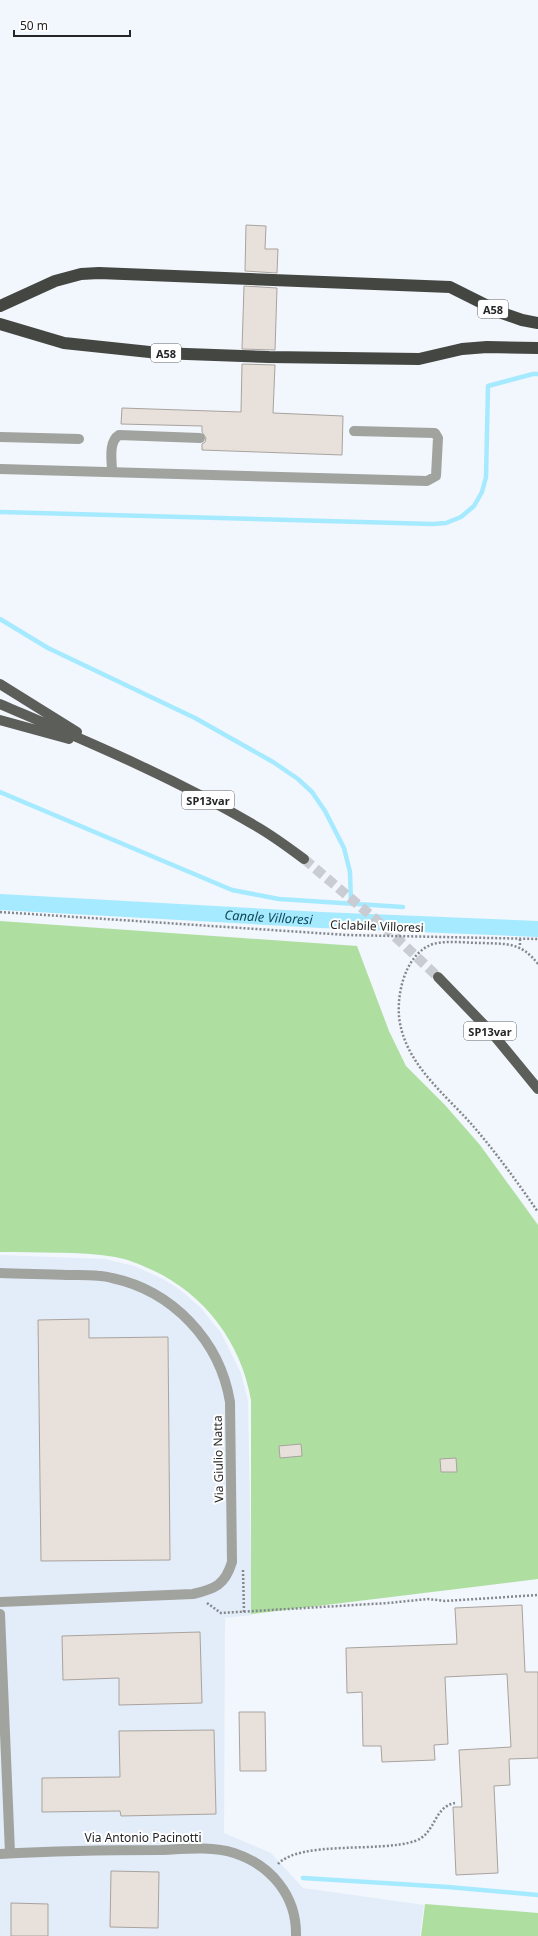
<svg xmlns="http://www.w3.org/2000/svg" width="538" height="1936" font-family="'Noto Sans',sans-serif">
	<rect width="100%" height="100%" fill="#f2f6fd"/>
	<path fill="#e3ecf9" d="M0,1255L105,1259L134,1266L163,1279L179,1289L200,1307L221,1333L241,1373L248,1401L252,1615L225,1618L224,1833L271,1853L303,1888L424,1905L420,1936H0Z"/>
	<path fill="#aedfa0" d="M0,921L357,946L389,1031L406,1066L445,1105L480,1145L538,1225V1579L251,1614V1400C241,1342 204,1293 150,1269C139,1264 127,1259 115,1257C78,1251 38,1253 0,1252Z
		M425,1904L538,1913V1936H421Z"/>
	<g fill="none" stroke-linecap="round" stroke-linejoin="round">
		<path stroke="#a6eaff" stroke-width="4.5" d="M0,512L433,524L446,523L461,517L474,506L482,492L486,477L488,386L533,374H538
			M0,619L48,648L195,718L273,762L298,779L312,792L325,811L344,848L350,872L351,904
			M0,792L232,890L279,899L403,907
			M303,1878L448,1887L538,1895"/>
		<path stroke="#a6eaff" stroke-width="16" id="s1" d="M0,902L321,920L538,929"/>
	</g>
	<path fill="#e7e0db" stroke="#a9a39e" d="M246,225L266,226L265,249H278L277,273L245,271Z
		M244,286L277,288L275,350L242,349Z
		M242,364L275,365L273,413L343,416L342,455L202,450V444L205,442L206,438L202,432V426L121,424L122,408L241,412Z
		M89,1319V1338L168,1337L170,1560L41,1561L38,1320Z
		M301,1444L302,1456L280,1458L279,1446Z
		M456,1458L457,1472H441L440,1459Z
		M522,1605L525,1672H538V1758L509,1759L510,1785L494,1786L498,1873L456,1875L453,1807H462L459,1750L511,1747L507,1674L445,1677L448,1744L434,1745L435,1760L382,1762L381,1746H363L362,1692L347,1693L346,1648L457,1644L455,1608Z
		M200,1632L202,1703L119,1705V1678L63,1680L62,1636Z
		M239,1712H265L266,1771H240Z
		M214,1730L216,1814L121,1816L120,1811L42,1812V1778L120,1777L119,1731Z
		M111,1871L159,1872L158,1928L110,1927Z
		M11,1903L48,1904V1936H11Z"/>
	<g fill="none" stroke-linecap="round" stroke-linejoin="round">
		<path stroke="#c9ccd2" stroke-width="10" stroke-dasharray="10 5" stroke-linecap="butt" d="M304,859L387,929L438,977"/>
		<path stroke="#84878b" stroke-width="2.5" stroke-dasharray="2 2" stroke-linecap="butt" d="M0,912L347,935L538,939
			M520,939V947
			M538,964C521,942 507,944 482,943C466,943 448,940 433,944C403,954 394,1002 401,1028C411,1069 448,1097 474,1127C497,1154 518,1183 538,1212
			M243,1570L244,1612
			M207,1603L221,1613L388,1603L428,1599L445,1601L538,1595
			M278,1864C301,1840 380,1853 415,1841C436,1834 433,1807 455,1803"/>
		<path stroke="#a1a39f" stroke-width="10" d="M0,437L79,439
			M0,469L427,481L436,476L438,438L435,433L354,431
			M112,472C112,461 108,442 119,435L200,438
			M0,1273C22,1274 45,1274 67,1275C82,1275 98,1274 112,1278C173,1291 220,1341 230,1402L232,1562C225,1585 215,1589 193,1594L0,1602
			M0,1614L10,1853
			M0,1854C54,1851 107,1850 161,1850C184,1849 212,1846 234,1853C271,1865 297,1896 296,1936"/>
		<path stroke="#5c5e59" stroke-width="10" d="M0,684L77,732
			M0,704C86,741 173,777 254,825C272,835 288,847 304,859
			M0,720L69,739
			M438,977L492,1033L538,1089"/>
		<path stroke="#444741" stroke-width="12" d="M0,306L55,281L81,274L99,273L450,287L502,313L522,320L538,323
			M0,324L64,343L159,353L269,357L419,359L462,349L487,347L538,348"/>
	</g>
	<g text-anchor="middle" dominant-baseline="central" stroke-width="4" stroke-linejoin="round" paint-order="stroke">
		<g fill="#fff" stroke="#656668" stroke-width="1">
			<rect x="478" y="300" width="30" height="18" rx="3"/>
			<rect x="151" y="344" width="30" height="18" rx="3"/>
			<rect x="182" y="791" width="52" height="18" rx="3"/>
			<rect x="464" y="1022" width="52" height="18" rx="3"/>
		</g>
		<g font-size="11" font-weight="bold" fill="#232527">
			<text x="493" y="309">A58</text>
			<text x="166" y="353">A58</text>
			<text x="208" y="800">SP13var</text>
			<text x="490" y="1031">SP13var</text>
		</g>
		<g font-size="12" fill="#232527" stroke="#fff">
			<text transform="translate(377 926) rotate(2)">Ciclabile Villoresi</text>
			<text transform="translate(218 1459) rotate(-91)">Via Giulio Natta</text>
			<text x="143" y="1837">Via Antonio Pacinotti</text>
		</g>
		<g font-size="13" font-style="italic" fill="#0f4857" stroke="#fff">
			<text stroke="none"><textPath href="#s1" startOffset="269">Canale Villoresi</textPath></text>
		</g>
	</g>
	<path d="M14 30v6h116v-6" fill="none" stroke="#232527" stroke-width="2"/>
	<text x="20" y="30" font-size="12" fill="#232527" stroke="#ffffff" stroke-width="3" paint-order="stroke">50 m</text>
</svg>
